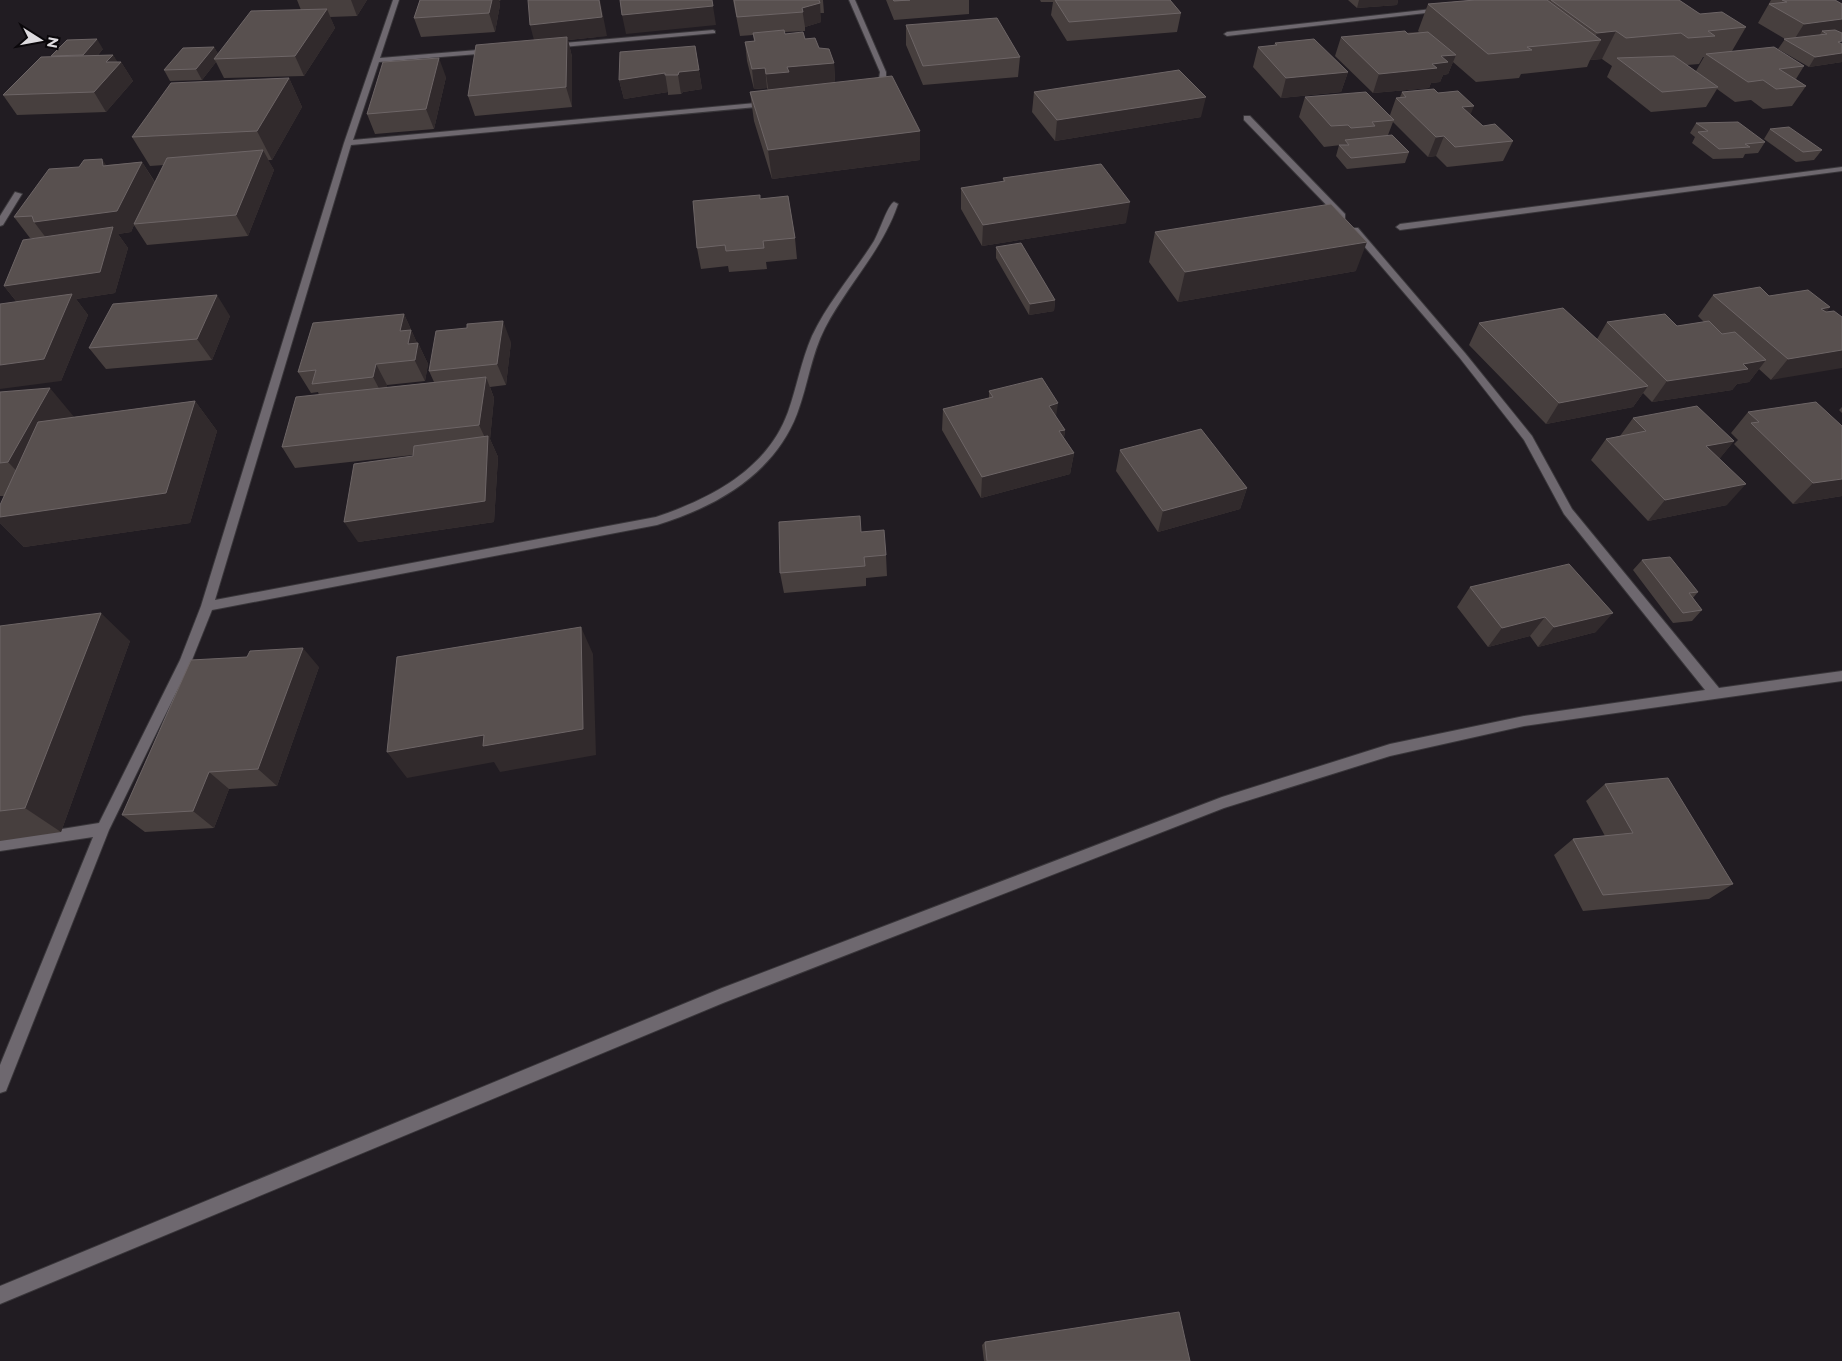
<svg xmlns="http://www.w3.org/2000/svg" width="1842" height="1361" font-family="Montserrat,sans-serif">
	<rect width="100%" height="100%" fill="#211c22"/>
	<g fill="none" stroke-linecap="round" stroke-linejoin="round">
		<g stroke="#39363a" stroke-width="2">
			<path id="street" d="M393,0H399L380,58L490,49L493,51L490,53L379,62L353,140L768,102L772,104L768,106L351,145L215,600L656,517C710,499 767,470 788,412C797,387 801,361 812,336C828,302 854,273 874,241C879,233 888,204 894,202L898,204C882,251 848,284 825,328C811,355 808,385 797,414C774,474 716,507 657,525L212,610L192,660L109,830L6,1091L0,1093V1065L93,837L0,851V839L99,823L180,660L201,606L344,143Z
				M849,0H855L886,72V80L875,91L868,89L879,79L880,72Z
				M1441,8L1443,11L1227,36L1224,34L1227,32Z
				M713,30L715,31V33L552,48L549,46L552,44Z
				M1244,116H1250L1345,214V218H1339L1244,120Z
				M1842,167V171L1400,230L1396,227L1400,224Z
				M15,192L22,194L3,225L0,226V216Z
				M1352,228H1358L1465,353L1532,436L1572,509L1719,688L1842,671V681L1524,726L1390,756L1224,808L723,1003L0,1304V1286L722,988L1222,797L1390,744L1524,716L1705,690L1564,514L1524,440L1459,357L1352,232Z"/>
		</g>
		<use href="#street" fill="#6e686f" fill-rule="evenodd"/>
	</g>
	<path fill="#473f3e" fill-rule="evenodd" d="M297,0H367L357,16L330,17L335,28L304,76L224,78L216,62L202,80L170,81L164,70L214,47L218,54L301,10Z
		M420,0H501L499,1L500,5L495,32L421,37L414,18Z
		M733,0H823L824,13H820L821,22L805,27V31L785,32V34L805,39L819,48L834,63L835,83L920,131V160L772,179L754,121L750,92L768,90L767,88L754,89L747,61L745,42L754,41L753,35L740,36ZM834,83L791,88V87Z
		M886,0H969V14L894,20Z
		M1040,0H1170L1181,13L1177,32L1067,41L1051,15L1053,2H1041Z
		M1348,0H1398L1397,5L1357,8Z
		M1475,0H1679L1700,14L1746,27L1732,51L1804,66L1796,79L1806,86L1792,106L1763,109L1751,100L1735,102L1717,89L1706,107L1651,112L1607,77L1612,66L1602,59L1590,60L1587,67L1521,74L1519,78L1476,82L1453,62L1448,74L1443,75L1440,82L1431,83L1429,88L1373,93L1335,56L1341,37L1419,32L1418,31L1428,4ZM1703,57H1704L1696,71L1687,65L1699,64Z
		M1771,0H1835L1842,62L1809,67L1778,49L1785,39L1758,23Z
		M906,25L1020,57L1018,77L923,85L906,45Z
		M607,36L568,40L572,57V107L475,116L468,96L534,40Z
		M1275,43L1348,72L1341,92L1281,98L1253,67L1258,47L1274,46Z
		M695,46L702,89L683,92L681,94L668,95V92L624,99L619,80Z
		M103,49L98,55H113L117,62H121L133,81L106,112L17,115L3,95L52,56H51Z
		M446,77L434,129L375,134L367,114Z
		M289,78L302,107L272,160H268L274,170L248,236L147,245L134,225L131,232L118,234L128,248L115,293L76,299L88,315L61,381L16,301L4,286L37,238H30L14,217L107,165L142,162L155,182L164,165L150,166L132,137Z
		M1034,92L1201,117L1055,141L1032,112Z
		M1402,92L1438,93L1471,115L1483,126L1513,141L1503,161L1447,167L1436,156L1428,157L1393,122L1388,135L1409,152L1405,163L1347,169L1336,156L1339,145H1341L1324,147L1299,117L1305,97L1390,115L1396,98L1400,97Z
		M1696,123L1765,142L1758,153L1745,154L1743,158L1713,159L1692,143L1695,137L1690,133Z
		M1770,129L1822,150L1814,160L1796,162L1764,139Z
		M1003,178L1126,223L982,246L961,209V188L1003,182Z
		M760,199L795,238L797,259L766,262L767,269L729,272L728,266L701,269L697,248Z
		M1155,232L1356,271L1178,302L1149,262Z
		M996,247L1055,300L1054,311L1029,315L996,258Z
		M1713,295L1769,296L1830,307L1826,312L1834,311L1771,380L1759,369L1749,382L1737,384L1732,390L1652,402L1643,393L1633,407L1546,424L1469,345L1479,323L1597,339L1607,322L1677,326L1704,322L1698,316Z
		M404,314L417,343H418L428,364L425,381L387,385L386,388L434,382L429,371L511,342L506,385L490,387L494,398L490,439L498,457L494,522L358,542L413,456V455L295,468L282,447L319,395L318,392L311,393L298,372Z
		M230,316L212,360L106,369L89,348Z
		M989,391L1056,417L1065,430L1064,438L1074,453L1070,474L981,498L942,430L943,409L989,398Z
		M0,392L74,417L195,401L217,431L190,523L24,547L0,523V517L4,496H0Z
		M1842,407V413L1839,410Z
		M1748,412L1842,496L1793,504L1734,444L1738,440L1731,433Z
		M1633,418L1734,441L1719,459L1727,505L1648,521L1591,460L1606,439L1620,436Z
		M1120,450L1247,488L1240,509L1158,532L1116,471Z
		M861,532L886,555L887,576L866,578V586L784,593L780,573Z
		M1642,560L1698,592L1693,598L1702,610L1692,621L1673,623L1633,570Z
		M1470,587L1596,632L1538,647L1530,636L1488,647L1457,607Z
		M0,626L130,641L61,832L0,841Z
		M319,667L277,786L229,789L214,828L145,832L122,815Z
		M1605,784L1733,884L1709,899L1583,911L1554,855L1573,839L1605,836L1586,801Z
		M985,1342L1190,1361H984L982,1345Z"/>
	<path fill="#312a2c" d="M351,0H367L357,16Z
		M492,0H499L500,5L495,32L489,13Z
		M600,0L607,36L568,40L572,57V107L566,87L535,44L530,25Z
		M1359,0H1398L1397,5L1357,8Z
		M820,3L821,22L805,27L802,8Z
		M713,6L716,25L626,34L622,15Z
		M327,9L335,28L304,76L295,56Z
		M1842,19V36L1827,34L1822,31L1817,40L1792,43L1804,24Z
		M1616,31L1602,59L1590,60L1601,40H1594L1597,33Z
		M97,39L103,49L89,65L83,55Z
		M695,46L702,89L683,92L681,94L678,75Z
		M214,47L220,57L214,59L216,62L202,80L196,69Z
		M1842,53V62L1809,67L1815,57Z
		M113,55L119,64L121,62L133,81L106,112L94,92L106,62Z
		M1456,55L1448,74L1443,75L1440,82L1431,83L1429,88L1373,93L1379,74L1432,64L1441,56Z
		M439,58L446,77L434,129L426,109Z
		M834,63L835,83L791,87V92L769,94L766,74L787,67Z
		M765,68L767,88L754,89L752,69Z
		M1348,72L1341,92L1281,98L1286,78Z
		M665,73L668,92L624,99L619,80Z
		M289,78L302,107L272,160L257,131Z
		M1206,97L1201,117L1055,141L1057,120Z
		M1474,106L1466,126L1462,107Z
		M920,131V160L772,179L768,150Z
		M1444,136L1436,156L1428,157L1436,137Z
		M263,150L274,170L248,236L236,215Z
		M102,159L116,179L103,166Z
		M142,162L155,183L134,224V225L131,232L118,234L128,248L115,293L76,299L88,315L61,381L0,389V365L21,307L4,286L50,243L34,222Z
		M1130,202L1126,223L982,246L983,225Z
		M1367,242L1356,271L1178,302L1185,272Z
		M217,295L230,316L212,360L197,339Z
		M1055,300L1054,311L1029,315L1030,304Z
		M1830,307L1813,328L1821,309Z
		M404,314L418,345V343L428,364L425,381L400,331Z
		M503,321L511,342L506,385L497,364Z
		M1842,350V368L1771,380L1788,359Z
		M1766,360L1749,382L1737,384L1732,390L1652,402L1667,381L1743,364Z
		M376,364L387,385L384,398L373,377Z
		M486,377L494,398L490,439L498,457L494,522L358,542L344,522L488,444L479,425Z
		M1648,386L1633,407L1546,424L1559,403Z
		M50,388L75,418L37,492L8,462Z
		M195,401L217,431L190,523L24,547L0,523V517Z
		M1058,403L1055,424L1049,406Z
		M1065,430L1062,451L1059,431Z
		M1734,441L1717,462L1706,446Z
		M1074,453L1070,474L981,498L982,477Z
		M1842,479V496L1793,504L1813,483Z
		M1746,484L1727,505L1648,521L1665,500Z
		M1247,488L1240,509L1158,532L1163,511Z
		M101,613L130,641L61,832L25,808Z
		M1613,613L1596,632L1538,647L1554,627Z
		M1545,617L1530,636L1488,647L1502,628Z
		M581,627L593,654L596,755L500,772L494,762L407,778L387,752Z
		M303,648L319,667L277,786L258,769Z
		M209,772L229,789L214,828L193,811Z"/>
	<path fill="#58504f" stroke="#6d6566" d="M420,0H492L489,13L414,18Z
		M528,0H599L602,17L530,25Z
		M620,0H712L713,6L622,15Z
		M734,0H819L820,3L802,8L803,12L737,17Z
		M893,0H910L894,1Z
		M1055,0H1170L1181,13L1069,22Z
		M1475,0H1547L1601,40L1527,47L1532,50L1488,54L1428,4Z
		M1551,0H1679L1700,14L1722,12L1746,27L1708,31L1715,36L1688,38L1681,33L1626,38L1616,31L1597,33Z
		M1782,0H1835L1842,4V19L1804,24L1769,4L1787,2Z
		M327,9L295,56L214,59L251,11Z
		M997,18L1020,57L923,66L906,25Z
		M784,30L785,34L803,32L805,39L815,38L819,48L829,49L834,63L787,67L789,72L766,74L765,68L752,69L745,42L755,41L753,33Z
		M1835,30L1842,33V41L1838,42L1842,44V53L1815,57L1784,39L1827,34L1822,31Z
		M1405,31L1408,34L1428,32L1456,55L1441,56L1448,62L1432,64L1437,68L1379,74L1341,37Z
		M567,37L566,87L468,96L476,45Z
		M97,39L83,55L51,56L67,40Z
		M1314,39L1348,72L1286,78L1258,47L1277,45L1275,43Z
		M695,46L699,70L679,72L678,75H665V73L619,80L620,52Z
		M214,47L196,69L164,70L183,48Z
		M1774,47L1804,66L1779,69L1806,86L1776,89L1763,80L1748,82L1706,54Z
		M113,55L106,62H121L94,92L3,95L41,57Z
		M1674,56L1718,87L1662,92L1617,58Z
		M439,58L426,109L367,114L383,62Z
		M1179,70L1206,97L1057,120L1034,92Z
		M892,76L920,131L768,150L750,92Z
		M289,78L257,131L132,137L171,83Z
		M1434,89L1438,93L1458,91L1474,106L1462,107L1483,126L1495,124L1513,141L1455,147L1444,136L1436,137L1396,98L1406,97L1402,92Z
		M1366,92L1394,120L1372,122L1375,126L1351,128L1348,125L1331,126L1305,97Z
		M1738,122L1765,142L1745,144L1750,147L1719,149L1698,132L1708,131L1696,123Z
		M1789,127L1822,150L1803,152L1770,129Z
		M1392,135L1409,152L1351,158L1339,145H1349L1345,140Z
		M263,150L236,215L134,224L167,158Z
		M102,159L103,166L142,162L117,211L34,222L32,216L14,217L49,169L79,167L84,160Z
		M1101,164L1130,202L983,225L961,188L1005,181L1003,178Z
		M760,195V199L788,196L795,238L763,241L764,248L726,251L725,245L697,248L693,201Z
		M1331,204L1367,242L1185,272L1155,232Z
		M113,227L100,272L4,286L23,240Z
		M1021,243L1055,300L1030,304L996,247Z
		M1760,287L1769,296L1808,290L1830,307L1821,309L1826,312L1834,311L1842,317V350L1788,359L1713,295Z
		M72,294L44,359L0,365V304Z
		M217,295L197,339L89,348L113,304Z
		M1563,308L1648,386L1559,403L1479,323Z
		M404,314L400,331L411,330L408,344L418,343L415,360L376,364L373,377L312,384L316,370L298,372L313,323Z
		M1665,314L1677,326L1709,321L1722,334L1735,332L1766,360L1743,364L1748,369L1667,381L1607,322Z
		M503,321L497,364L429,371L436,331L467,328V324Z
		M486,377L479,425L282,447L296,397Z
		M1042,378L1058,403L1049,406L1065,430L1059,431L1074,453L982,477L943,409L993,397L989,391Z
		M50,388L8,462L0,463V392Z
		M195,401L166,493L0,517V505L38,422Z
		M1816,402L1842,426V479L1813,483L1751,423L1759,422L1748,412Z
		M1697,406L1734,441L1706,446L1746,484L1665,500L1606,439L1646,431L1633,418Z
		M1201,429L1247,488L1163,511L1120,450Z
		M488,436L485,501L344,522L354,464L413,456L414,446Z
		M860,516L861,532L884,530L886,555L864,557L865,566L780,573L779,522Z
		M1670,557L1698,592L1689,593L1702,610L1683,613L1642,560Z
		M1569,564L1613,613L1554,627L1545,617L1502,628L1470,587Z
		M101,613L25,808L0,811V626Z
		M581,627L583,729L483,746L484,735L387,752L397,657Z
		M303,648L258,769L209,772L193,811L122,815L191,660L247,657L250,651Z
		M1668,778L1733,884L1603,895L1573,839L1633,833L1605,784Z
		M1179,1312L1190,1361H987L985,1342Z"/>
	<g transform="translate(40 40) rotate(101)" stroke="#0a070a" stroke-width="4" paint-order="stroke">
	<path d="M0-4L9 19L0 12L-9 19Z" fill="#dedbdf"/>
	<text y="-8" font-size="14" font-weight="bold" text-anchor="middle" fill="#dedbdf">N</text>
	</g>
</svg>
